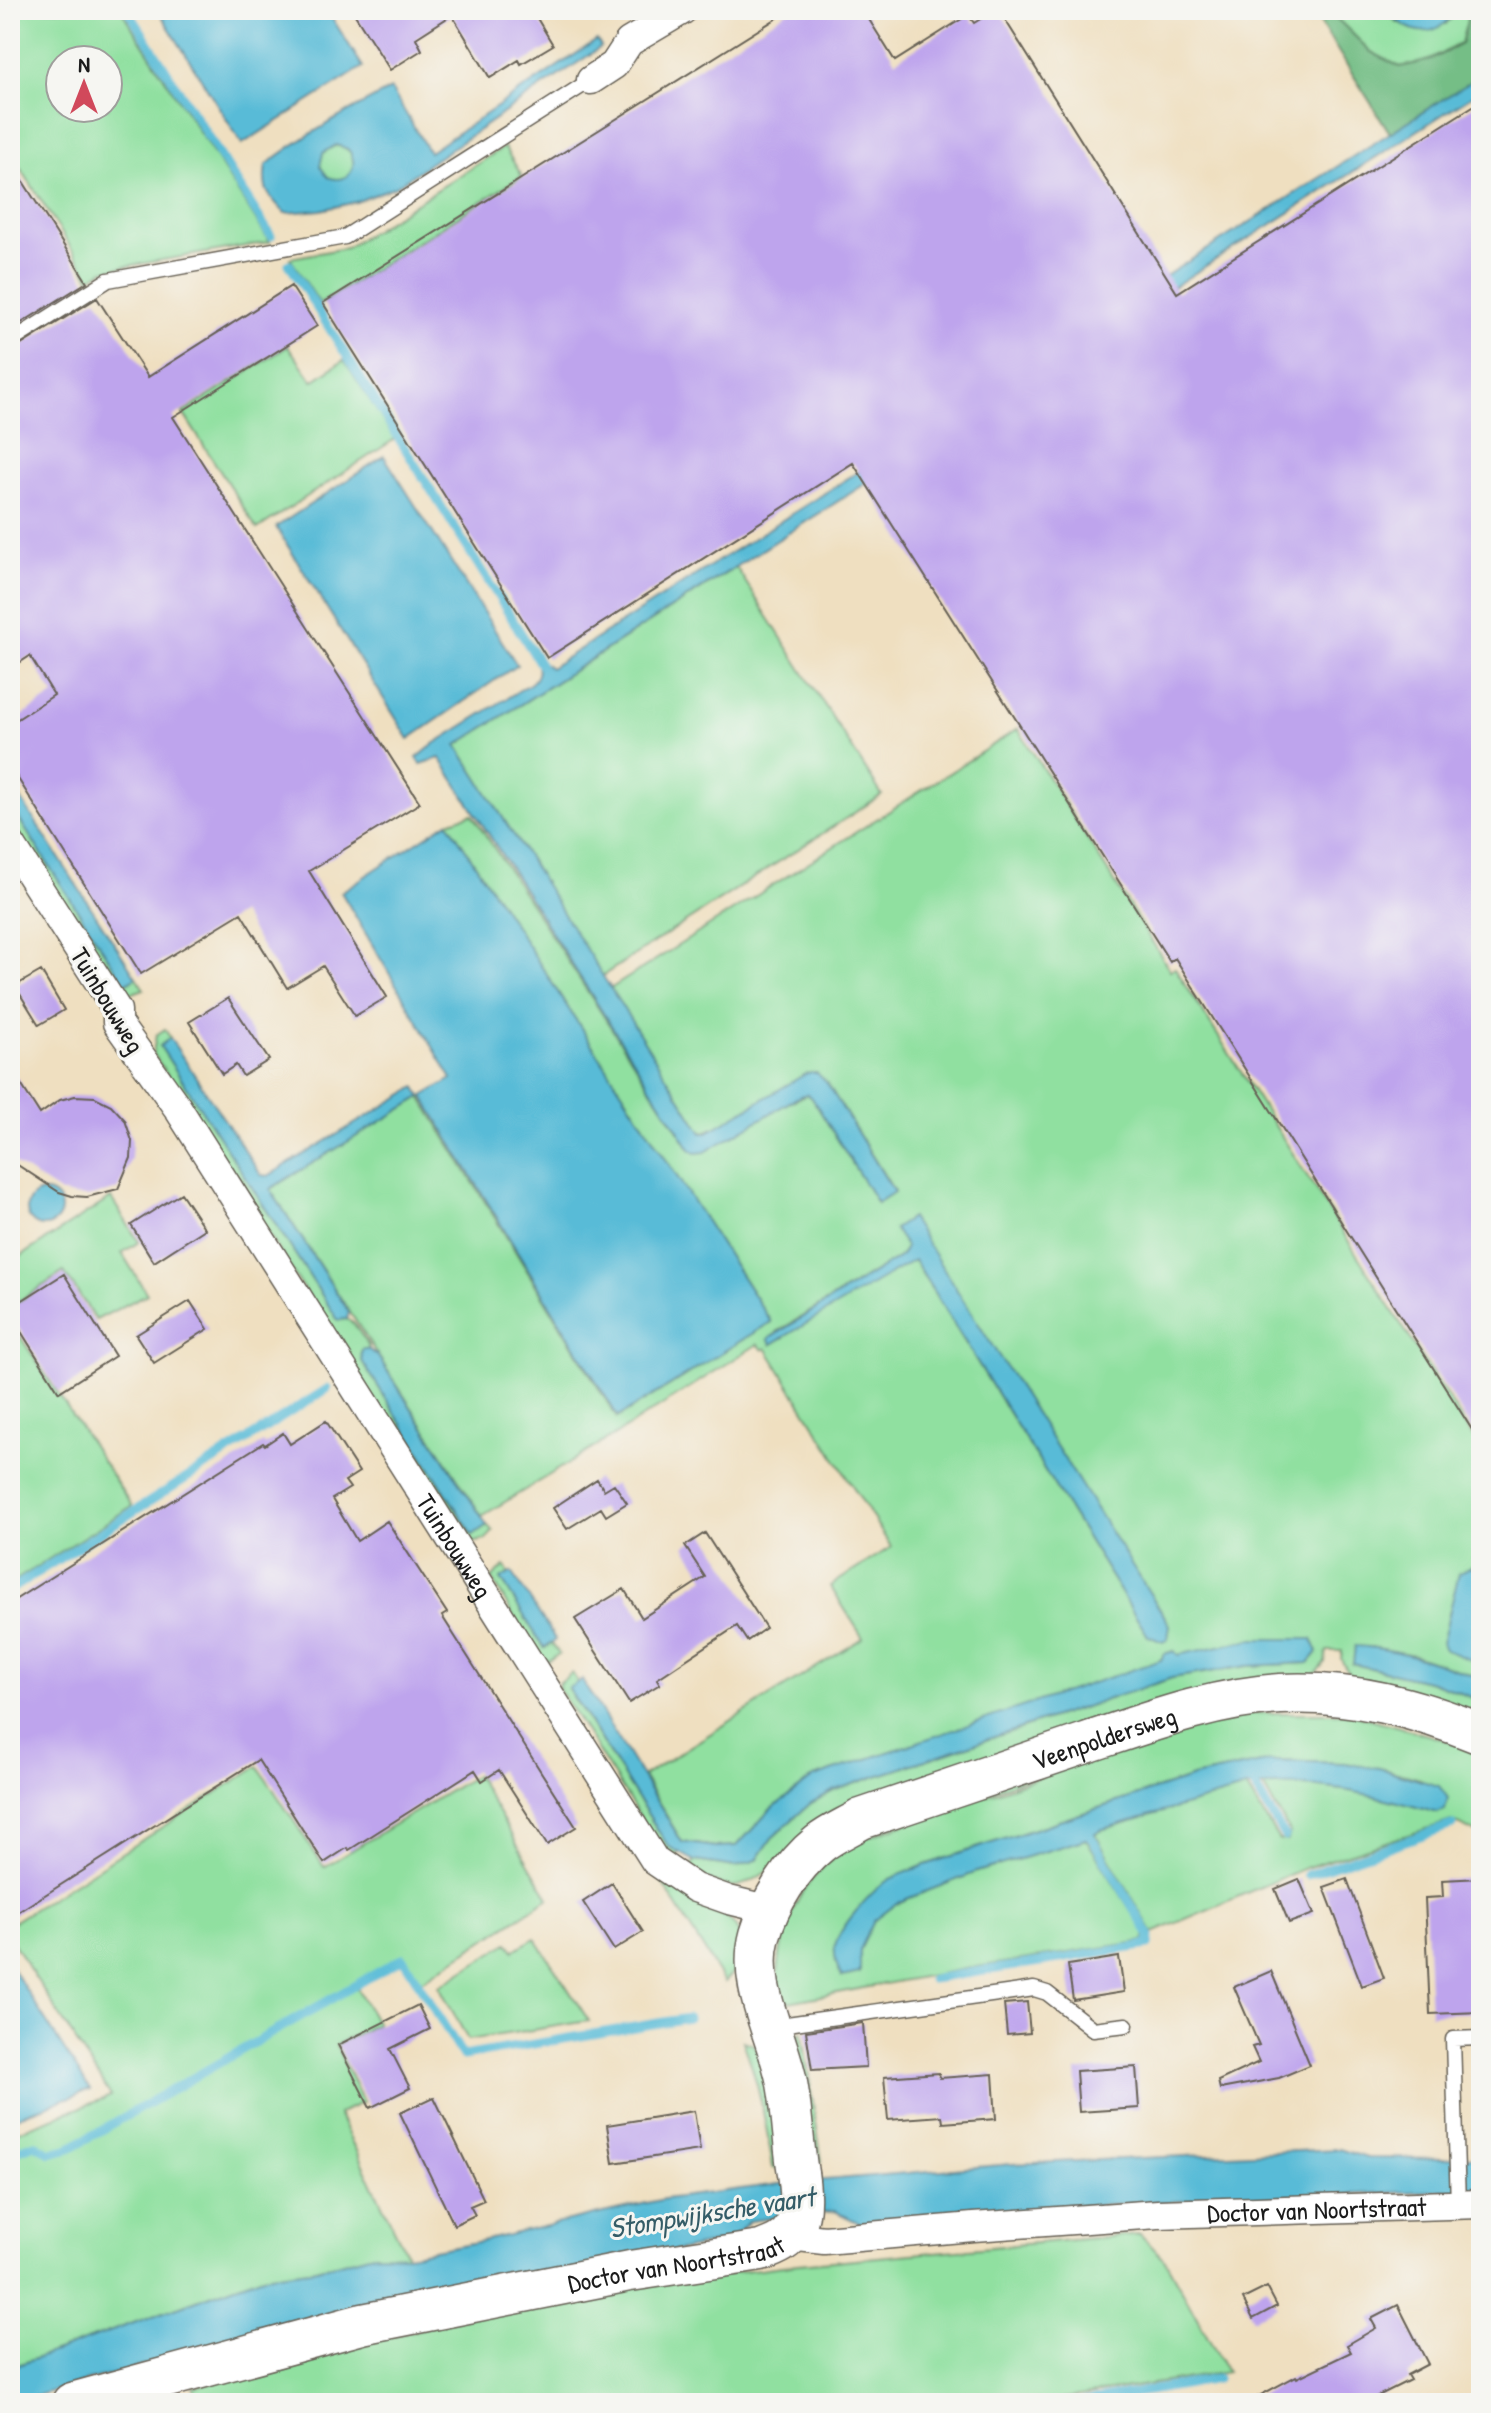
<svg xmlns="http://www.w3.org/2000/svg" width="1491" height="2413" font-family="'Patrick Hand',sans-serif">
	<rect width="100%" height="100%" fill="#f6f6f2"/>
	<filter id="ink" filterUnits="userSpaceOnUse"><feTurbulence type="fractalNoise" baseFrequency=".0125" numOctaves="2"/><feDisplacementMap in="SourceGraphic" scale="16" xChannelSelector="R" yChannelSelector="G"/><feConvolveMatrix kernelMatrix="1 2 1 2 8 2 1 2 1" color-interpolation-filters="sRGB"/></filter>
	<filter id="wash" filterUnits="userSpaceOnUse"><feTurbulence type="fractalNoise" baseFrequency=".006" numOctaves="4" result="noise"/><feDisplacementMap in="SourceGraphic" scale="32" xChannelSelector="R" yChannelSelector="G"/><feGaussianBlur stdDeviation="1.8" result="paint"/><feColorMatrix in="noise" values="0 0 0 0 0 0 0 0 0 0 0 0 0 0 0 0 0 1.4 0 .05"/><feComposite in="paint" operator="in"/></filter>
	<g filter="url(#wash)">
		<rect width="100%" height="100%" fill="#efdfc0"/>
		<path fill="#90e0a0" stroke="#567e5e" stroke-width="2" fill-rule="evenodd" d="M10,10H121L270,242L104,270L90,278L10,151ZM60,60H108V108H60Z
			M1328,10H1385L1398,23L1446,24L1458,10H1466L1467,21L1461,43L1430,60L1400,67L1371,52Z
			M320 163a17 17 0 1 1 34 0a17 17 0 1 1-34 0Z
			M504,147L522,176L320,304L290,258L346,248Z
			M288,346L313,381L344,360L395,439L257,529L183,413Z
			M736,567L882,795L602,976L457,745Z
			M1018,729L1170,970L1175,968L1481,1450V1678L1414,1655L1371,1647L1353,1664L1432,1682L1481,1701V1716L1351,1679L1341,1659L1342,1651H1327L1325,1662L1312,1678L771,1868C735,1897 725,1886 686,1872L695,1861L735,1867L757,1860L772,1838L794,1818L811,1803L835,1790L1172,1678L1247,1666L1309,1663L1178,1655L1174,1651L1164,1654L1161,1660L771,1809L737,1846L716,1847L682,1842L643,1776L863,1638L830,1586L891,1547L766,1348L763,1350L758,1344L623,1430L482,1516L270,1189L421,1097L617,1418L771,1322L448,822L472,814L690,1149L807,1094L812,1098L877,1203L894,1191L827,1083L702,1133L610,989ZM906,1247L1148,1636L913,1259L772,1344L777,1332L902,1255Z
			M10,805L125,984L136,977L144,989L119,998L10,828Z
			M165,1029L170,1038L160,1046L338,1320L347,1319L354,1324L368,1345L369,1350L362,1361L472,1535L487,1525L493,1531L486,1540L466,1544L153,1053L156,1035Z
			M111,1198L139,1242L122,1253L147,1294L96,1320L64,1272L10,1307V1263Z
			M10,1321L132,1506L10,1584Z
			M505,1566L509,1573L501,1579L545,1648L552,1643L559,1654L546,1662L538,1661L492,1578Z
			M572,1673L578,1683L568,1689L668,1846L679,1853L672,1860L663,1853L558,1688L559,1683Z
			M1249,1713H1350L1481,1750V1835L1451,1821L1305,1868L1153,1933L1095,1834L1100,1830L1246,1787L1279,1840L1288,1841L1290,1832L1262,1785H1309L1378,1795L1437,1813L1421,1779L1379,1768L1343,1763L1271,1761L1193,1777L925,1865L888,1880L860,1950C864,1941 867,1929 873,1922C898,1889 1042,1852 1086,1839L1145,1933V1941L970,1968L778,2004C775,1956 785,1907 820,1870C830,1860 842,1851 853,1842L1184,1726Z
			M258,1766L324,1867L476,1775L549,1898L421,1981L403,1958L356,1986L377,2024L336,2045L363,2102L338,2114L407,2255L373,2254L317,2269L263,2276L10,2368V2154L16,2151L10,2152V2134L111,2096L10,1938V1924Z
			M658,1876C680,1888 731,1909 739,1934C742,1943 740,1956 740,1965L724,1982Z
			M535,1938L589,2021L468,2040L439,1986L508,1943L514,1950Z
			M802,2031L822,2162L814,2163L787,2045Z
			M743,2041L755,2045L768,2075L784,2167L773,2168C766,2124 759,2083 743,2041Z
			M1140,2234L1165,2260L1227,2372L1036,2403H198L193,2387L550,2296L798,2264Z"/>
		<path fill="#74be86" stroke="#486d51" stroke-width="2" d="M1325,10H1328L1371,52L1400,67L1430,60L1461,44L1467,21L1466,10H1481V75L1390,133L1315,15Z"/>
		<path fill="#59bbd7" stroke="#3a6c7a" stroke-width="2" fill-rule="evenodd" d="M158,10H327L363,67L242,144Z
			M1385,10H1458C1434,41 1411,36 1385,10Z
			M597,40L601,47L396,186L356,202L321,210L285,213C268,195 262,191 266,165C305,134 348,112 391,89L429,152ZM336,145L348,149C361,167 348,185 328,177L320,166L323,153Z
			M1481,75V90L457,745L702,1133H706L807,1073H817L827,1083L894,1192L877,1203L812,1098L807,1094L800,1096L705,1152L696,1153L690,1149L440,758L421,764L417,758L434,744L531,683C540,675 538,668 536,657L550,668Z
			M384,456L517,665L409,739L276,527Z
			M10,782L136,977L125,984L10,805Z
			M448,822L771,1322L618,1417L423,1096L452,1079L341,892Z
			M170,1038L261,1175L268,1176L416,1087L421,1097L270,1189L349,1312L347,1319L338,1320L160,1046Z
			M27 1209a17 17 0 1 1 34 0a17 17 0 1 1-34 0Z
			M911,1218L1170,1625L1168,1639L1163,1642L1148,1636L914,1260L772,1344L768,1339L902,1255L906,1247L894,1229Z
			M363,1349H368L377,1355L487,1525L473,1535L362,1361L361,1353Z
			M1481,1562V1664L1445,1650L1442,1643L1459,1573Z
			M512,1572L556,1640L544,1648L501,1579Z
			M1252,1639H1312L1318,1652L1309,1663L1247,1666L1172,1678L835,1790L811,1803L794,1818L772,1838L757,1860L735,1867L695,1861L668,1846L568,1688L582,1680L682,1842L716,1847L737,1846L771,1809L814,1777L1161,1660L1164,1654L1174,1651L1178,1655Z
			M1355,1646C1399,1648 1440,1664 1481,1678V1701L1432,1682L1353,1664Z
			M1271,1761L1344,1763L1379,1768L1439,1786L1448,1798L1445,1810L1437,1813C1370,1793 1317,1780 1246,1788L1100,1830L1086,1839L977,1872L899,1902L874,1921L860,1950V1973L842,1977C837,1969 834,1957 835,1947C838,1928 873,1889 890,1879C901,1874 913,1870 925,1865L1193,1777Z
			M10,1965L90,2090L10,2119Z
			M1339,2149L1367,2158L1444,2159L1481,2156V2189L1111,2204L859,2223L835,2211L749,2221L732,2240L271,2330L10,2403V2368L263,2276L317,2269L373,2254L407,2255L482,2241L664,2199L779,2184L1012,2164Z"/>
		<g fill="none" stroke-linecap="round" stroke-linejoin="round">
			<path stroke="#59bbd7" stroke-width="9" d="M128,10L271,236
				M289,264L541,665
				M10,1590L327,1389
				M1255,1787L1285,1837
				M1307,1875L1452,1825
				M932,1979L1149,1945L1150,1936L1091,1837
				M10,2153L35,2144L50,2153L70,2148L403,1958L463,2056L688,2018
				M1079,2403L1217,2379"/>
		</g>
		<g id="blocks">
			<path fill="#bea4ed" d="M352,10H532L553,45L521,64L519,60L490,78L452,15L416,38L422,50L390,70Z
				M790,10H863L895,61L968,15L974,23L995,10H999L1177,293L1481,101V1444L1175,958L1170,962L853,463L547,658L323,303Z
				M10,161L87,282L10,330Z
				M291,286L317,326L173,417L420,803L309,871L387,997L355,1016L323,966L287,988L241,913L141,974L10,766V724L54,695L30,656L10,669V352L97,298L148,377Z
				M41,971L64,1010L39,1025L15,986Z
				M228,998L269,1060L243,1076L236,1065L222,1074L189,1022Z
				M10,1067L40,1114L60,1100L75,1096L95,1097L111,1105L125,1120L132,1141L131,1158L118,1189L87,1197L72,1196L59,1192L10,1160Z
				M181,1193L205,1229L154,1262L131,1225Z
				M64,1274L115,1356L59,1392L10,1314V1308Z
				M190,1301L208,1329L154,1363L136,1335Z
				M326,1421L359,1472L345,1481L350,1488L332,1499L357,1541L387,1521L447,1613L442,1616L576,1827L547,1845L499,1770L482,1781L475,1770L349,1850L347,1848L324,1863L258,1760L10,1917V1603L263,1443L265,1445L283,1433L290,1444Z
				M597,1479L604,1490L614,1484L627,1503L606,1516L601,1508L567,1529L553,1508Z
				M705,1533L766,1628L747,1641L737,1626L657,1679L660,1684L629,1703L575,1619L624,1589L642,1618L705,1577L685,1546Z
				M1481,1878V2012L1430,2014L1425,1898L1443,1897L1442,1880Z
				M1299,1879L1314,1914L1289,1923L1275,1889Z
				M1347,1879L1384,1978L1362,1986L1324,1887Z
				M612,1883L643,1932L614,1950L583,1902Z
				M1119,1957L1124,1992L1073,2000L1068,1965Z
				M1271,1971L1310,2065L1279,2078L1220,2089L1218,2081L1259,2062L1252,2047L1259,2045L1234,1987Z
				M1027,2002L1030,2033L1007,2035L1004,2004Z
				M418,2005L430,2029L390,2049L410,2088L370,2108L338,2045Z
				M863,2023L866,2067L812,2070L806,2031Z
				M1136,2067L1139,2108L1079,2112L1076,2071Z
				M939,2073L940,2078L993,2074L996,2119L943,2123L942,2116L888,2120L884,2077Z
				M434,2097L484,2200L470,2206L475,2215L454,2225L400,2113Z
				M694,2111L700,2150L613,2163L607,2125Z
				M1267,2287L1277,2306L1253,2319L1243,2299Z
				M1398,2305L1428,2364L1407,2375L1410,2380L1364,2403H1246L1296,2376L1297,2378L1351,2352L1347,2345L1376,2328L1371,2319Z"/>
		</g>
	</g>
	<g filter="url(#ink)">
		<use href="#blocks" fill-opacity="0" stroke="#666055" stroke-width="2"/>
		<g fill="none" stroke-linecap="round" stroke-linejoin="round">
			<g stroke="#666055" stroke-width="17">
				<path id="lane" d="M10,342L108,280L345,237L591,80
					M773,2026L1034,1989L1047,1993L1093,2029L1126,2025
					M1458,2205L1453,2039L1481,2038"/>
			</g>
			<g stroke="#666055" stroke-width="31">
				<g id="street">
					<path d="M591,80L614,65L629,42L683,10"/>
					<path id="s1" d="M10,843L117,1010V1023L177,1107L655,1861L695,1888L729,1900L770,1910"/>
					<path id="s2" d="M790,2236L824,2240L973,2227L1158,2214L1481,2204"/>
				</g>
			</g>
			<g stroke="#666055" stroke-width="43">
				<g id="secondary">
					<path id="s3" d="M72,2403L362,2324L630,2271L761,2251C775,2246 788,2241 795,2227C803,2211 800,2184 797,2167C793,2139 792,2110 787,2083C778,2035 746,1985 760,1935C770,1901 792,1866 819,1844C831,1834 848,1827 861,1819C936,1794 1011,1768 1086,1743C1149,1722 1214,1698 1280,1694C1351,1690 1417,1708 1481,1734"/>
				</g>
			</g>
			<use href="#lane" stroke="#fff" stroke-width="14"/>
			<use href="#street" stroke="#fff" stroke-width="28"/>
			<use href="#secondary" stroke="#fff" stroke-width="40"/>
		</g>
	</g>
	<g text-anchor="middle" dominant-baseline="central" stroke-width="6" stroke-linejoin="round" paint-order="stroke">
		<g font-size="26" fill="#1c1c1c" stroke="#f6f6f2">
			<text transform="translate(108 1000) rotate(59)">Tuinbouwweg</text>
			<text stroke="none"><textPath href="#s1" startOffset="834">Tuinbouwweg</textPath></text>
			<text stroke="none"><textPath href="#s3" startOffset="1462">Veenpoldersweg</textPath></text>
			<text stroke="none"><textPath href="#s2" startOffset="528">Doctor van Noortstraat</textPath></text>
			<text stroke="none"><textPath href="#s3" startOffset="620">Doctor van Noortstraat</textPath></text>
		</g>
		<g font-size="28" font-style="italic" fill="#345c67" stroke="#f6f6f2">
			<text transform="translate(712 2212) rotate(-9)">Stompwijksche vaart</text>
		</g>
	</g>
	<rect width="1491" height="2413" fill="none" stroke="#f6f6f2" stroke-width="40"/>
	<g transform="translate(84 84)"><circle r="38" fill="#f6f6f2" stroke="#9f9f9c" stroke-width="2"/>
	<path d="M0-6L14 30L0 20L-14 30Z" fill="#d1495b"/>
	<text y="-12" font-size="22" font-weight="bold" text-anchor="middle" fill="#1c1c1c">N</text>
	</g>
</svg>
